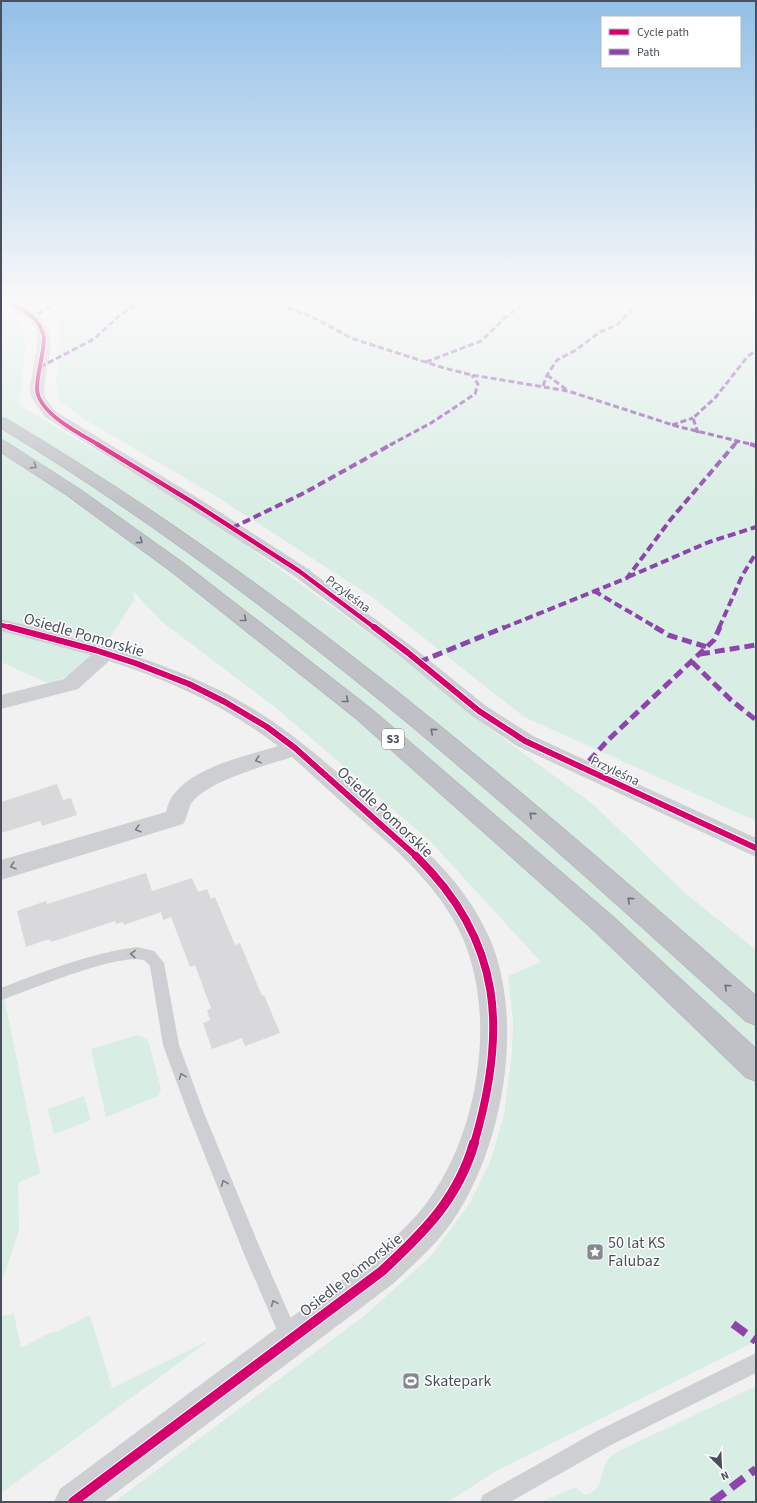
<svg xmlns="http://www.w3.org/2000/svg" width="757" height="1503" font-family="'Source Sans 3',sans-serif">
	<rect width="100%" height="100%" fill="#f1f1f1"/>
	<path fill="#d8ede4" d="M34,299H756V821L524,717L372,597L214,495L84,419L60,401L56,382L61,331L57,316Z
		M1,313H5L21,324L26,342L19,405L149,482L242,542L402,657L493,731L594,805L686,894L756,950V1341L496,1471L448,1502H114L364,1316L430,1257L470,1203L490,1162L504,1115L512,1052L513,1021L508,976L541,962L431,842L275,707L161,621L133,591L134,600L101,652L72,674L50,684L1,662Z
		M4,997L40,1173L18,1183L19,1231L1,1283V998Z
		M138,1035L148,1040L161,1089L158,1096L106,1117L91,1049Z
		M84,1096L91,1120L54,1134L48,1109Z
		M14,1314L21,1348L49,1333L56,1332L90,1315L112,1388L210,1340L1,1493V1319L2,1316Z
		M756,1386V1502H542L575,1487C580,1491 584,1497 591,1493C604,1485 600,1472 607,1461C610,1455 620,1451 625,1448Z"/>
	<path fill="#d9d9db" d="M57,784L63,800L71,798L77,815L42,826L40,821L1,833V802Z
		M146,873L152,891L192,878L198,892L207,889L211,899L215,897L235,945L240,943L262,996L264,995L280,1033L245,1046L242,1038L212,1049L203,1023L210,1020L207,1010L211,1008L195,965L190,967L171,917L163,920L161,912L124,925L123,922L116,924L115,921L51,942L49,939L26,947L17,911L46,901L47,904Z"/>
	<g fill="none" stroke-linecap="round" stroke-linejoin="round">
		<g stroke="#b7b9bf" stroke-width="2">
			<path id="motorway" d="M1,418L6,419C279,580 519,788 756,996V1025L746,1021C512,808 274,593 1,428Z
				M1,440L6,442L79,489L183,563L371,709L613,917L756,1049V1081L746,1077L595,931L357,719L171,571L67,495L1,452Z"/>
		</g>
		<path fill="#cdcfd2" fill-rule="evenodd" d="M11,301L13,302V304L1,307V303Z
			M137,947L154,951L164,963L179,1045L204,1113L260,1248L299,1337L297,1344L290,1346L283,1344L244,1254L188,1113L163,1045L150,966C148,964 146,961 143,960C117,953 30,990 1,1000V988C45,971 90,953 137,947Z
			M756,1353V1373L611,1445L510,1502H480L483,1495L597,1431Z"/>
		<path fill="#cdcfd2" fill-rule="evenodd" d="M9,299H23L20,303L38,314L48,329L51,345L44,388L45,397L55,411L198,498L305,567L414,648L486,706L533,736L756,838V857L517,746L472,716L400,656L293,575L186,506L45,417L31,397L30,388L37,345L36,329L29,320L7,306L5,303Z
			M1,619C76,638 151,656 221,691C274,717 316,754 360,792C400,827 442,860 471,904C482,922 493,942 498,962C521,1043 499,1154 452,1222C436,1245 414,1264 394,1283L104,1502H54L60,1489L370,1259C391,1240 414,1222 430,1198C482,1125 500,998 453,919C427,874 385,840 346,806C328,790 310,773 292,757C267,765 204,782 191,804C188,810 187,818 183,824L1,880V860L166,812C168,805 170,798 175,793C196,766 247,756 278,746C227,707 170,680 109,661L78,689L1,709V695L64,679L91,655L1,631Z"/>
		<use href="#motorway" fill="#bfc1c6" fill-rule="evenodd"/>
		<path stroke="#8e44ad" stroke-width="3" stroke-dasharray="6 3" stroke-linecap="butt" d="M67,299L126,305L137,304
			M262,299L309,315L351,338L444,368L472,375L568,391L676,426L754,445
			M38,314L62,299
			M426,362L481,341L507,316L522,305L536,299
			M40,367L94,339L120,315L138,304L151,299
			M547,375L567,390
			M543,386L547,375L557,360L576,350L600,332L617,325L641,299
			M672,425L693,418
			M698,433L693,418L715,398L748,356L756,351
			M390,445L431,423L475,394L478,384L472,375
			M734,445L738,441"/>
		<path stroke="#8e44ad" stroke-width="4" stroke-dasharray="8 4" stroke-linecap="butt" d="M750,444L756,446
			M232,528L304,493L392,444
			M628,577L709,542L756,527
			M594,591L657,628
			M503,628L627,578L671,519L735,444
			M719,628L742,576L756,553"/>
		<path stroke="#8e44ad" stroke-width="5" stroke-dasharray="10 5" stroke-linecap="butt" d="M655,627L668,635L707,647
			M700,654L756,645
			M419,662L505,627
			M692,662L731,700L756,720
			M589,761L608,740L714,640L720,627"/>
		<path stroke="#8e44ad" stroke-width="8" stroke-dasharray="16 8" stroke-linecap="butt" d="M733,1324L756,1341
			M712,1502L756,1469"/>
		<g stroke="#fff" stroke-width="5.5">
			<path id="cycleway-far4" d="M17,299L11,303C27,313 39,317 44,337C44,354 37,372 37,389C38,413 80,434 99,445"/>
		</g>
		<g stroke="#fff" stroke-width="6">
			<path id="cycleway-far3" d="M97,444L192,502L299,571L375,628
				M1,625L12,628"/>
		</g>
		<g stroke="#fff" stroke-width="8">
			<path id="cycleway-far2" d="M9,627L95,650L135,663L189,684L225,702L267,727L295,748L417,857
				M374,627L407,652L479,711L525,741L756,848"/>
		</g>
		<g stroke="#fff" stroke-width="10">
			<path id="cycleway-far1" d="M416,856C504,942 507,1032 474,1144"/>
		</g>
		<g stroke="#fff" stroke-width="12">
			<path id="cycleway" d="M73,1502L382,1271C423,1233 458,1199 474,1143"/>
		</g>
		<use href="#cycleway-far4" stroke="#d6006c" stroke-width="4"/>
		<use href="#cycleway-far3" stroke="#d6006c" stroke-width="4.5"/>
		<use href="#cycleway-far2" stroke="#d6006c" stroke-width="6"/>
		<use href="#cycleway-far1" stroke="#d6006c" stroke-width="8"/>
		<use href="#cycleway" stroke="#d6006c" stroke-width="10"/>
	</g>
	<defs><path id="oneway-chevron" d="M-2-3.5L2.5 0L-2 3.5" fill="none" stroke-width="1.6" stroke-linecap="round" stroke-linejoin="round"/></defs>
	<g stroke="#6d727b">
		<use href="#oneway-chevron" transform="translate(34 466) rotate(33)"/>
		<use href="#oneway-chevron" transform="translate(140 541) rotate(36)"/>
		<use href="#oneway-chevron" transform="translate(244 619) rotate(38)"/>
		<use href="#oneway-chevron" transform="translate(346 700) rotate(39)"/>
		<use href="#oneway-chevron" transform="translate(433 731) rotate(-140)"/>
		<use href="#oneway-chevron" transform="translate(532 815) rotate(-139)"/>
		<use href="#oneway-chevron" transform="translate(630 900) rotate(-139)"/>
		<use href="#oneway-chevron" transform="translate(727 987) rotate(-138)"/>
	</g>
	<g stroke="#787c85">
		<use href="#oneway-chevron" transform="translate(258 760) rotate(161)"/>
		<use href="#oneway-chevron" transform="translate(138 829) rotate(163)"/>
		<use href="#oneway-chevron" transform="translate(13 866) rotate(163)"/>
		<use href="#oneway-chevron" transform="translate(133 954) rotate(-179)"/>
		<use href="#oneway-chevron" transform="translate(182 1076) rotate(-111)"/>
		<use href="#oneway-chevron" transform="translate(224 1183) rotate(-112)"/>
		<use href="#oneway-chevron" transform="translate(274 1303) rotate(-114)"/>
	</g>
	<linearGradient id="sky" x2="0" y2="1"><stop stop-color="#92c0e7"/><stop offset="0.59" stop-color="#f9f9f9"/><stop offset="1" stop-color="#f9f9f9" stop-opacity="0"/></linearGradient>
	<rect width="757" height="510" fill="url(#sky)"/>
	<defs>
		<g id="sight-square" transform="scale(0.9)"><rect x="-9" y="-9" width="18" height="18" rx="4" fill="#848890" stroke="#fff"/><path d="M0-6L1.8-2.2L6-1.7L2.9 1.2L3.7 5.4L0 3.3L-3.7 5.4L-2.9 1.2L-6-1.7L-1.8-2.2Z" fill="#fff"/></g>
		<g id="stadium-square" transform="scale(0.9)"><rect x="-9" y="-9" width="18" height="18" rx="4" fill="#848890" stroke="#fff"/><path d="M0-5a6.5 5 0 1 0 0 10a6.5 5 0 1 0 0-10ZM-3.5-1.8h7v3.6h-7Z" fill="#fff"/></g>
	</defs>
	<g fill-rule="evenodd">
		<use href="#sight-square" x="595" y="1252"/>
		<use href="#stadium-square" x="411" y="1381"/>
	</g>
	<g text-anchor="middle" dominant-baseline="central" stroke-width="3" stroke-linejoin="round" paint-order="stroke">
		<rect fill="#fff" stroke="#80848c" stroke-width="1" x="382" y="729" width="22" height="20" rx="3"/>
		<g font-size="12" font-weight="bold" fill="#4a505b">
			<text x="393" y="739">S3</text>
		</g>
		<g font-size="13" fill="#4a505b" stroke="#fff">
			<text transform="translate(348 594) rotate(37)">Przyleśna</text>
			<text transform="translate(615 771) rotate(25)">Przyleśna</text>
		</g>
		<g font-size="16" fill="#4a505b" stroke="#fff">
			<text transform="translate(84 635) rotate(16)">Osiedle Pomorskie</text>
			<text transform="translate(385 812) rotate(43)">Osiedle Pomorskie</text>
			<text transform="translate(351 1275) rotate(-38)">Osiedle Pomorskie</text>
		</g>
		<g font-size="16" fill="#4a505b" stroke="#fff" text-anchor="start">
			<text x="608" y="1243">50 lat KS<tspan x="608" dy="18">Falubaz</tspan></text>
			<text x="424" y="1381">Skatepark</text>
		</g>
	</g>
	<rect width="757" height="1503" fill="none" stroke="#4a505b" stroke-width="4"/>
	<rect x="601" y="16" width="140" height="52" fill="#ffffff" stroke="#b7b9bd"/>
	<rect x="609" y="29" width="20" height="6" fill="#d6006c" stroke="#b7b9bd"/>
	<text x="637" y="36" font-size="12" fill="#4a505b">Cycle path</text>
	<rect x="609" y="49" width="20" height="6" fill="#8e44ad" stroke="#b7b9bd"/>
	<text x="637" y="56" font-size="12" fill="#4a505b">Path</text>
	<g transform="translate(721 1467) rotate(156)" stroke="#ffffff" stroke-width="3" paint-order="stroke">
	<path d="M0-3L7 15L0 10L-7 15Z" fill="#4a505b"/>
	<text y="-6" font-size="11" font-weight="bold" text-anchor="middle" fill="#4a505b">N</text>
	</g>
</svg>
